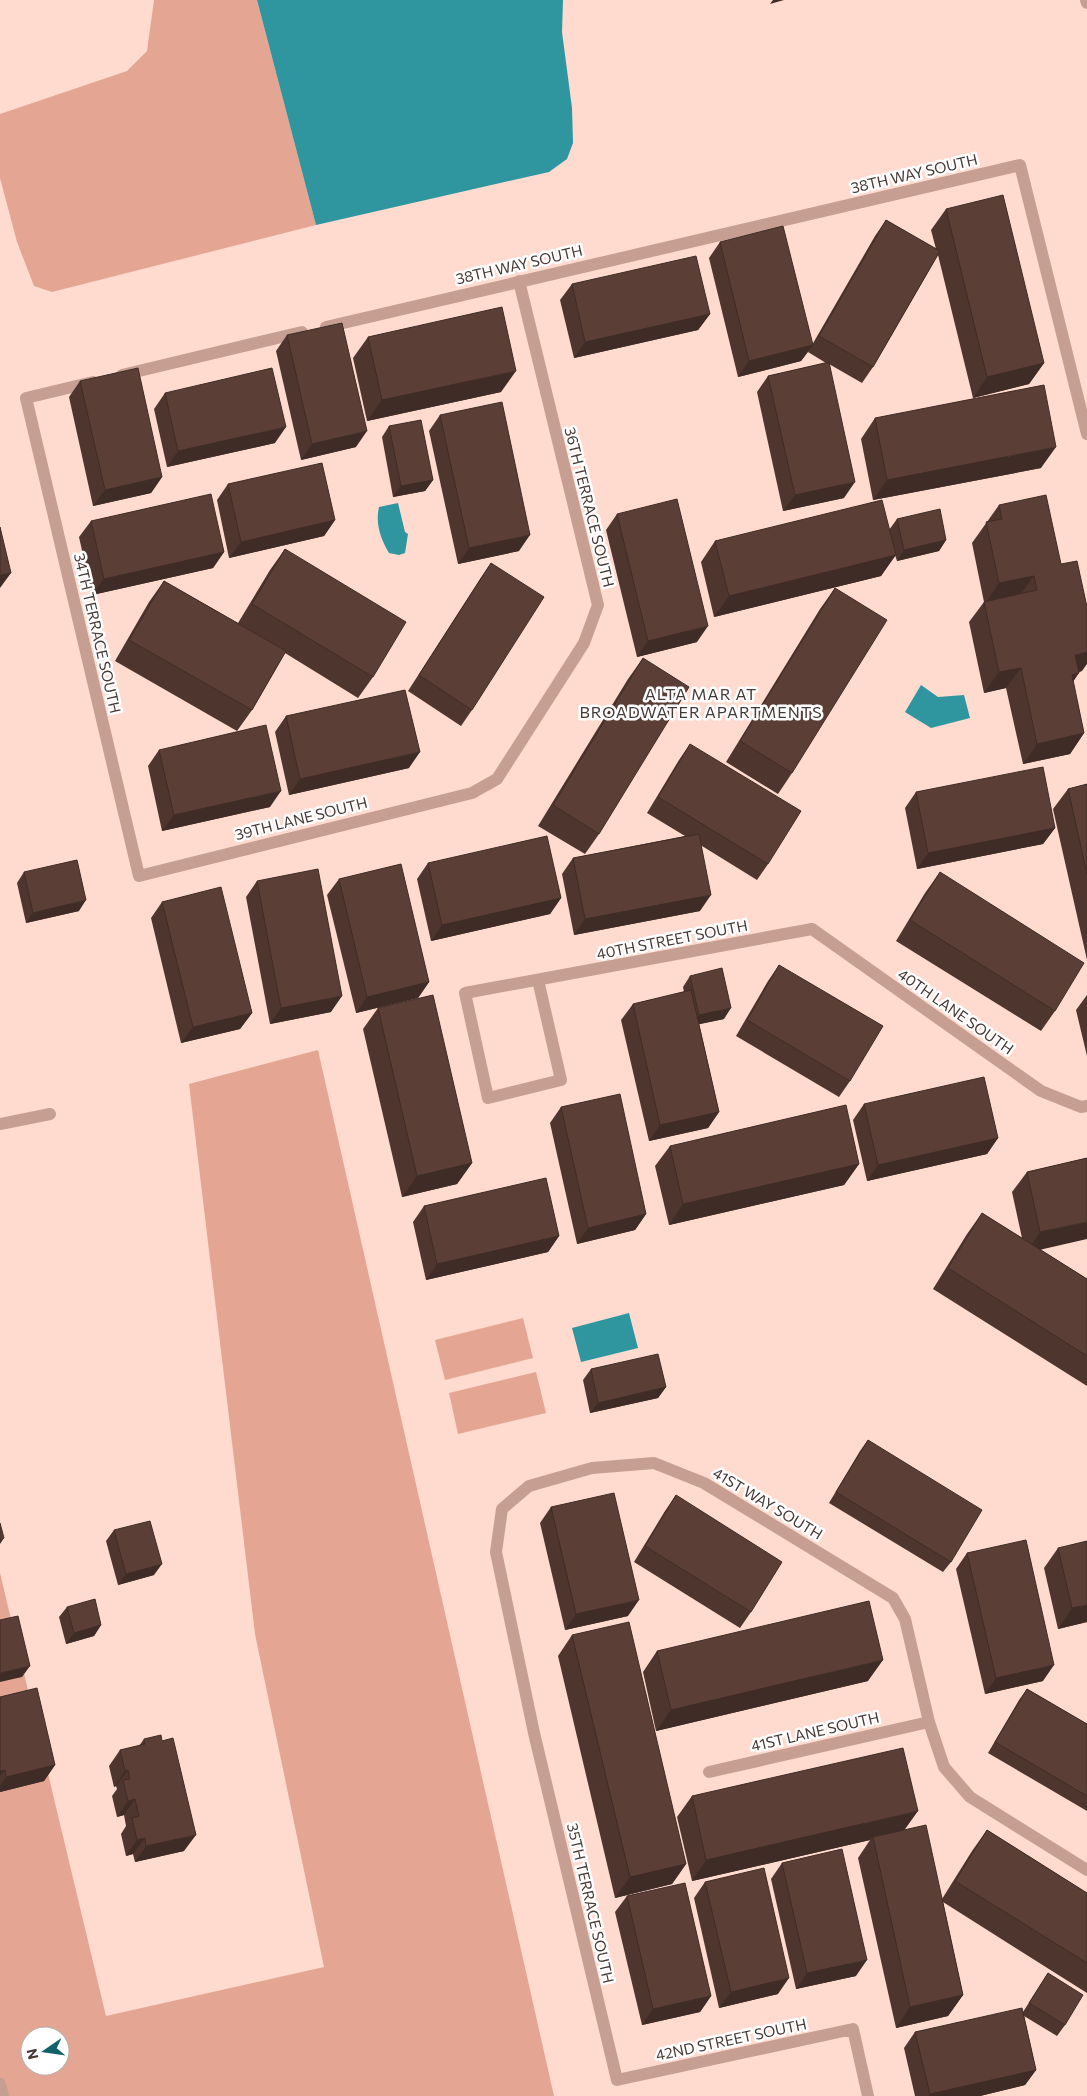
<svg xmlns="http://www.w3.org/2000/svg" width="1087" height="2096" font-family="Commissioner,sans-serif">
	<rect width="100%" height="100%" fill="#fedacf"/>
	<path fill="#e4a692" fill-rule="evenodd" d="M154,0H257L316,225L52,292L34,286L17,242L0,178V114L127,71L147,51Z
		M318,1050L554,2096H0V1573L106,2016L324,1967L255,1634L189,1084ZM30,2036H60V2066H30Z
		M523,1318L533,1358L445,1380L435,1340Z
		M536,1372L546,1413L458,1434L449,1393Z"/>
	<path fill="#2f96a0" d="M257,0H563L562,32L572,108L573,143L567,159L549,172L316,225Z
		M398,503L405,532L408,534L405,553L399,555L389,553C381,539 375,524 379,507Z
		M921,685L938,697L964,695L970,718L931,728L905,712Z
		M629,1313L638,1348L581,1362L572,1328Z"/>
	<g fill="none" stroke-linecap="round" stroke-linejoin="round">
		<path stroke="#c79f92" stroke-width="12" d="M1086,0L1087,3
			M326,327L1020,165L1087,434
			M122,375L302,332
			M93,382L26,398L139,876L472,793L497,779L584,643L598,605L519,281
			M538,980L561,1080L488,1098L465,993L812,929L1041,1091L1081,1107L1087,1106
			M0,1124L50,1114
			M709,1772L929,1722
			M0,2084L3,2096
			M868,2096L853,2029L617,2080L534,1733L496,1552L502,1509L529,1486L592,1468L654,1463L704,1483L893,1598L905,1619L929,1722L944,1767L970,1797L1087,1870"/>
	</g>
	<path fill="#4e362e" d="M946,209L1044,363L1029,384L973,398L938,255L873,367L862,383L829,364L844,498L783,511L757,392L768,376L826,363L808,352L810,349L801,361L738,377L709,258L720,242L812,345L875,236L886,220L936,249L931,230Z
		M572,284L710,314L698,330L574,358L560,300Z
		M287,335L356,447L301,460L276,351Z
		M368,337L501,392L367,421L353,358Z
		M80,381L162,477L151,493L93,506L69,397Z
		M165,393L275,443L167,467L154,409Z
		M440,415L519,551L458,564L429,431Z
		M875,418L1041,468L873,500L861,439Z
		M389,426L433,480L425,491L393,497L382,437Z
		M228,484L335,520L324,536L229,558L217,500Z
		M999,505L1082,671L1079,672L1073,682L1084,733L1070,754L1023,764L1006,688L984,693L969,622L984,602L972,543Z
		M617,514L697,642L637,657L606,530Z
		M897,519L946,540L939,551L897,561L895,555L881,576L714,617L701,562L715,541L889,530Z
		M91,521L224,552L213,568L92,595L79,537Z
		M285,549L373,677L358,698L285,653L252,710L237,731L115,661L149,602L164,581L238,623L270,570Z
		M491,563L472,710L461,726L408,691L480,579Z
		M835,588L792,773L778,794L726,762L820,609Z
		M643,658L599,834L585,854L538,826L628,679Z
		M286,716L409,768L289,795L275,732Z
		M690,744L768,864L757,880L702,846L700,911L574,935L562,874L573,858L685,836L647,813L679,760Z
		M159,750L270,807L162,831L148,766Z
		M1087,784V960L1053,809L1068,789Z
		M916,792L1055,828L1043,844L917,869L905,808Z
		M428,863L561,898L550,914L431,941L417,879Z
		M24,872L79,911L26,923L17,883Z
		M940,872L1055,1011L1041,1031L896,941L925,893Z
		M339,879L429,982L418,998L356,1013L327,895Z
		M257,881L331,1012L270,1024L246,897Z
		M162,902L252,1013L240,1029L181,1043L151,918Z
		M779,965L850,1081L839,1097L736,1036L768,981Z
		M690,976L724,1019L699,1024L719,1112L708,1128L649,1141L621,1020L633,1004L684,992L683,987Z
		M1087,995V1056L1076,1010Z
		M378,1008L472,1163L457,1184L402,1197L363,1029Z
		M864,1104L998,1138L987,1154L867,1181L853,1120Z
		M561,1107L646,1214L635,1230L577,1244L550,1123Z
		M670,1146L859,1164L844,1185L669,1225L655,1166Z
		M1087,1158L1041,1250L1087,1279V1386L933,1289L967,1234L982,1213L1022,1238L1012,1192L1027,1172Z
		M424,1206L559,1236L548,1252L426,1280L413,1222Z
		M591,1369L666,1387L658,1398L590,1413L583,1380Z
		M868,1440L951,1562L943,1572L829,1503L860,1451Z
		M676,1495L751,1612L740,1628L634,1562L665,1511Z
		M551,1507L628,1616L565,1630L540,1523Z
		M114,1530L154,1575L118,1585L106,1541Z
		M1058,1548L1087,1622L1058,1629L1044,1568Z
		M967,1553L1043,1681L985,1694L956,1569Z
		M67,1607L101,1625L94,1636L66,1644L59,1617Z
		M572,1635L686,1864L672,1884L615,1898L558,1656Z
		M657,1651L868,1681L656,1731L643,1672Z
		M1027,1689L1087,1724V1811L988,1753L1019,1700Z
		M0,1697L55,1765L44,1781L0,1792Z
		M144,1739L184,1851L135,1862L133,1854L126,1856L121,1834L126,1826L124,1815L117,1817L112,1796L117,1789L116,1786L114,1787L109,1766L120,1750L139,1746Z
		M692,1796L905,1830L942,1899L972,1851L987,1830L1087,1893V1993L943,1902L963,1995L948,2016L896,2028L858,1858L870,1840L692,1881L677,1817Z
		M782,1863L856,1976L796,1989L771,1879Z
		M705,1882L778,1994L719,2008L694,1898Z
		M627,1896L711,1996L700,2012L642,2025L615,1912Z
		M1048,1973L1065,2025L1057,2036L1024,2016L1036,2070L1025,2085L980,2096H915L904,2048L915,2032L1023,2012Z"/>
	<path fill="#402c26" d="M773,0H784L770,4Z
		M710,314L698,330L574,358L585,342Z
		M813,345L801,361L738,377L749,361Z
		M1044,363L1029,384L973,398L987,377Z
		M516,371L501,392L367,421L382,400Z
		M286,427L275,443L167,467L178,451Z
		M367,431L356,447L301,460L312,444Z
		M1056,447L1041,468L873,500L887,480Z
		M162,477L151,493L93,506L105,490Z
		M433,480L425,491L393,497L401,486Z
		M855,482L844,498L783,511L795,495Z
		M335,520L324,536L229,558L241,542Z
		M530,535L519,551L458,564L469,548Z
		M946,540L939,551L897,561L904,550Z
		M224,552L213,568L92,595L104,579Z
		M896,555L881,576L714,617L729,596Z
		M11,573L0,588V575Z
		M1034,576L1019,596L985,604L999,583Z
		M708,626L697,642L637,657L648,641Z
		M1087,652V664L1082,671L1061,676L1075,655Z
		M1021,668L1006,688L984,693L999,672Z
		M1079,673L1064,694L1072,675Z
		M1084,733L1070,754L1023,764L1037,744Z
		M420,752L409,768L289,795L300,779Z
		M281,791L270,807L162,831L174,815Z
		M1055,828L1043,844L917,869L928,853Z
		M711,895L700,911L574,935L585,919Z
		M561,898L550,914L431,941L442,925Z
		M86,900L79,911L26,923L33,913Z
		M429,982L418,998L356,1013L367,997Z
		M342,996L331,1012L270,1024L281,1008Z
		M731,1008L724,1019L691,1026L699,1015Z
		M252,1013L240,1029L181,1043L193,1027Z
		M719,1112L708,1128L649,1141L660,1125Z
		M998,1138L987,1154L867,1181L878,1165Z
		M472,1163L457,1184L402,1197L417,1176Z
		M859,1164L844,1185L669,1225L683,1204Z
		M646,1214L635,1230L577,1244L588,1228Z
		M1087,1222V1239L1026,1253L1040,1232Z
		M559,1236L548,1252L426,1280L437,1264Z
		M666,1387L658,1398L590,1413L598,1403Z
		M4,1538L0,1544V1540Z
		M162,1564L154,1575L118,1585L126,1574Z
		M639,1600L628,1616L565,1630L576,1614Z
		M1087,1605V1622L1058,1629L1072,1608Z
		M101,1625L94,1636L66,1644L74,1633Z
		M883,1660L868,1681L656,1731L671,1710Z
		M1054,1665L1043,1681L985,1694L996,1678Z
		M30,1666L22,1677L0,1682V1673Z
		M55,1765L44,1781L0,1792V1786L6,1777Z
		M5,1770L0,1776V1771Z
		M128,1770L116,1786L114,1787L125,1771Z
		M135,1799L124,1815L117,1817L128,1801Z
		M918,1811L903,1832L873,1837L870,1840L692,1881L706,1860Z
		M196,1835L184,1851L135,1862L146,1846Z
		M145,1838L133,1854L126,1856L137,1840Z
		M686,1864L672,1884L615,1898L630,1877Z
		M867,1960L856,1976L796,1989L807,1973Z
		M789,1978L778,1994L719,2008L731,1992Z
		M963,1995L948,2016L896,2028L910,2007Z
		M711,1996L700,2012L642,2025L653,2009Z
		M1036,2070L1025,2085L980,2096H928L930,2094Z"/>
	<path fill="#5b3f36" stroke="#402c26" d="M1003,195L1044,363L987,377L946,209Z
		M886,220L940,251L873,367L819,336Z
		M783,226L813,345L749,361L720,242Z
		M696,256L710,314L585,342L572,284Z
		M502,307L516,371L382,400L368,337Z
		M342,323L367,431L312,444L287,335Z
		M829,362L855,482L795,495L768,376Z
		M138,368L162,477L105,490L80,381Z
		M272,368L286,427L178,451L165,393Z
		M1044,385L1056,447L887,480L875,418Z
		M502,402L530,535L469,548L440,415Z
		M421,420L433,480L401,486L389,426Z
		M322,463L335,520L241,542L228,484Z
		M211,494L224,552L104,579L91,521Z
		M1046,495L1061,564L1077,561L1087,607V652L1075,655L1079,673L1072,675L1084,733L1037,744L1021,668L999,672L984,602L1037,590L1034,576L999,583L986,522L1002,519L999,505Z
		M677,499L708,626L648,641L617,514Z
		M882,500L896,555L729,596L715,541Z
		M940,509L946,540L904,550L897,519Z
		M0,527L11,573L0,575Z
		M285,549L406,622L373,677L252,604Z
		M491,563L544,597L472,710L419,675Z
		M164,581L286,651L252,710L129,640Z
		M835,588L887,620L792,773L740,741Z
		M643,658L689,687L599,834L553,805Z
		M405,690L420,752L300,779L286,716Z
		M266,725L281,791L174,815L159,750Z
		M690,744L801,811L768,864L658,797Z
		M1043,767L1055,828L928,853L916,792Z
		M1087,784V874L1068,789Z
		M699,834L711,895L585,919L573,858Z
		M547,836L561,898L442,925L428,863Z
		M77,860L86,900L33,913L24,872Z
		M401,864L429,982L367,997L339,879Z
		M318,869L342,996L281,1008L257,881Z
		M940,872L1084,963L1055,1011L910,920Z
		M221,887L252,1013L193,1027L162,902Z
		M779,965L883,1026L850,1081L747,1020Z
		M722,968L731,1008L699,1015L690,976Z
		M691,990L719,1112L660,1125L633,1004Z
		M433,995L472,1163L417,1176L378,1008Z
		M984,1077L998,1138L878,1165L864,1104Z
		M620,1094L646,1214L588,1228L561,1107Z
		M846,1105L859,1164L683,1204L670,1146Z
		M1087,1158V1222L1040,1232L1027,1172Z
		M546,1178L559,1236L437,1264L424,1206Z
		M982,1213L1087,1279V1356L948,1268Z
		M658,1354L666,1387L598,1403L591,1369Z
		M868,1440L982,1510L951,1562L836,1492Z
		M614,1493L639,1600L576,1614L551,1507Z
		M676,1495L782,1562L751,1612L645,1546Z
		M150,1521L162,1564L126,1574L114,1530Z
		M0,1523L4,1538L0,1540Z
		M1026,1540L1054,1665L996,1678L967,1553Z
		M1087,1541V1605L1072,1608L1058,1548Z
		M95,1599L101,1625L74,1633L67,1607Z
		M869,1601L883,1660L671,1710L657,1651Z
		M18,1616L30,1666L0,1673V1620Z
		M629,1622L686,1864L630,1877L572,1635Z
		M37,1688L55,1765L6,1777L5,1770L0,1771V1697Z
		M1027,1689L1087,1724V1796L995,1742Z
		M161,1735L162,1741L173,1738L196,1835L146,1846L145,1838L137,1840L132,1818L139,1816L135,1799L128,1801L123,1780L130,1779L128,1770L125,1771L120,1750L145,1744L144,1739Z
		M903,1748L918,1811L706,1860L692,1796Z
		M926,1825L963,1995L910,2007L873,1837Z
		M987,1830L1087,1893V1963L955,1881Z
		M842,1849L867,1960L807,1973L782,1863Z
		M764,1868L789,1978L731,1992L705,1882Z
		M685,1883L711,1996L653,2009L627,1896Z
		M1048,1973L1083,1995L1065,2025L1029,2003Z
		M1022,2008L1036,2070L930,2094L915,2032Z"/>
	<g text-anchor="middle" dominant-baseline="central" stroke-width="5" stroke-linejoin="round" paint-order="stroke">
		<g font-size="15" fill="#473934" stroke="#fff">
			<text transform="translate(914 173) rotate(-13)">38TH WAY SOUTH</text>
			<text transform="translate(519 264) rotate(-13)">38TH WAY SOUTH</text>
			<text transform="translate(590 507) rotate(76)">36TH TERRACE SOUTH</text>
			<text transform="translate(98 633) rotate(77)">34TH TERRACE SOUTH</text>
			<text transform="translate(301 818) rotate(-14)">39TH LANE SOUTH</text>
			<text transform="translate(672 939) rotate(-11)">40TH STREET SOUTH</text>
			<text transform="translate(956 1011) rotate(35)">40TH LANE SOUTH</text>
			<text transform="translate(768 1503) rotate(31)">41ST WAY SOUTH</text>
			<text transform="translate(815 1731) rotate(-13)">41ST LANE SOUTH</text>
			<text transform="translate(591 1903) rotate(77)">35TH TERRACE SOUTH</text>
			<text transform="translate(731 2039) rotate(-12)">42ND STREET SOUTH</text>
		</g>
		<g font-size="16" letter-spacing="1" fill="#473934" stroke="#fff">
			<text x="701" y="693">ALTA MAR AT<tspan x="701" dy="18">BROADWATER APARTMENTS</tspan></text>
		</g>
	</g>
	<g transform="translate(45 2051) rotate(257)"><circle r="24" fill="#ffffff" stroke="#b5b0ae"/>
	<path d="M0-4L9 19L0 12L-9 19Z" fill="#116168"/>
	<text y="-8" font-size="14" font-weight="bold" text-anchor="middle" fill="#473934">N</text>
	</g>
</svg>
